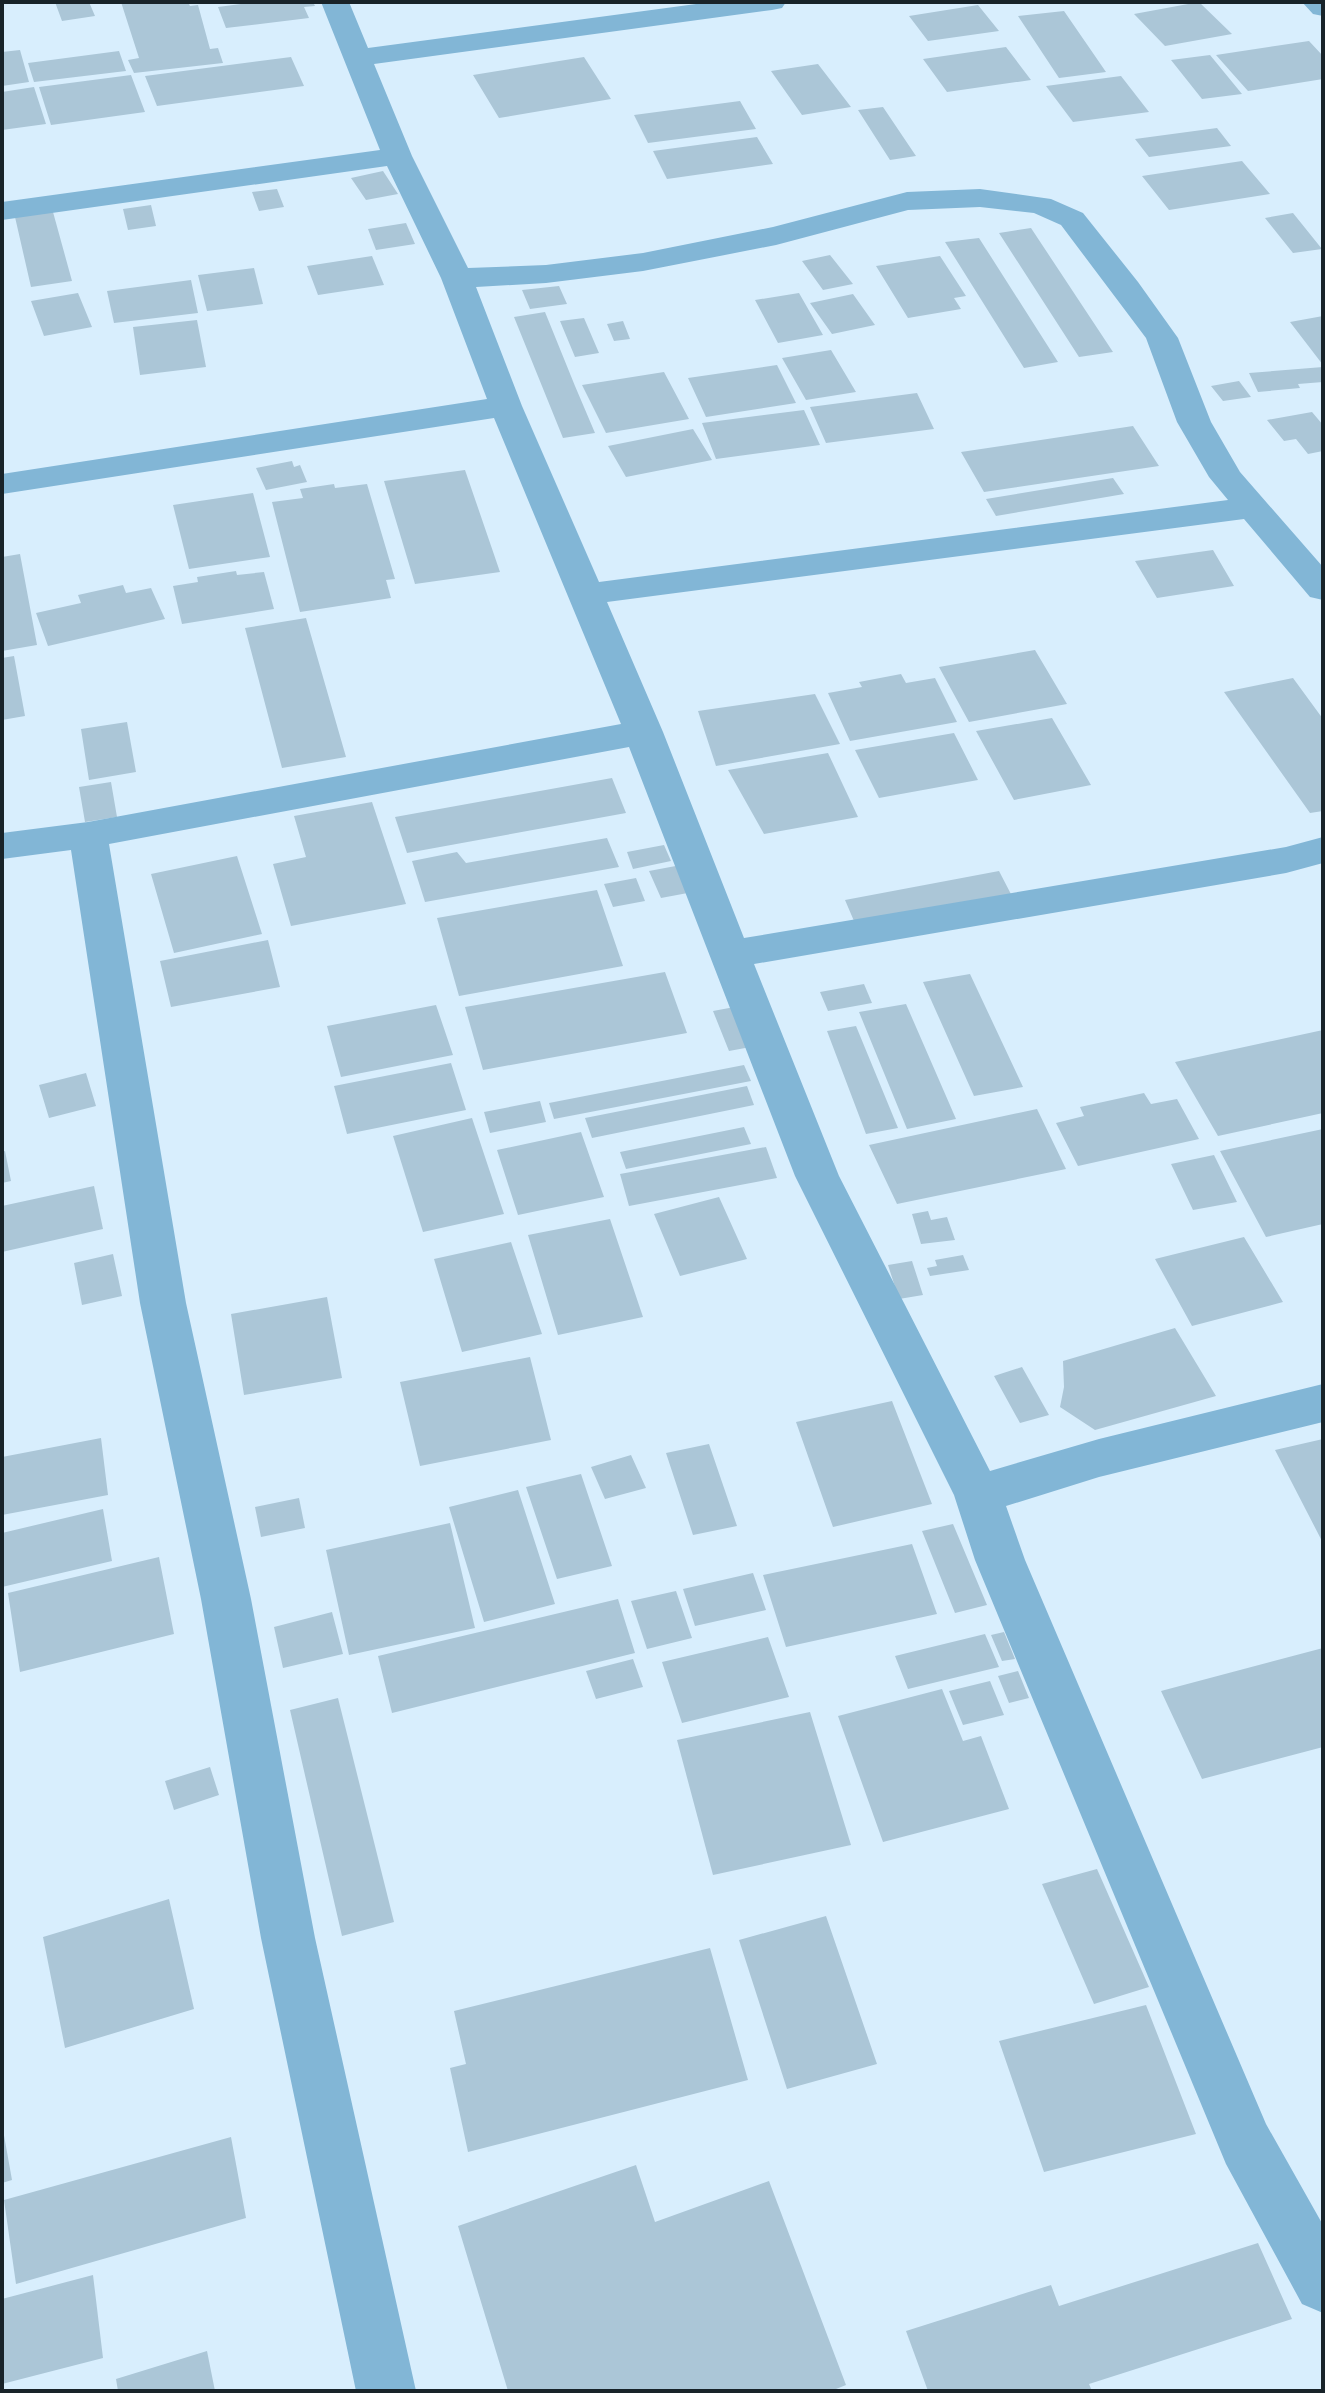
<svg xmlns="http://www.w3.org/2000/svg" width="1325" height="2393" font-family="Roboto,sans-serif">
	<rect width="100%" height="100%" fill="#d8eefd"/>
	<path fill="#abc6d7" d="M55,2H89L95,16L62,21Z
		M121,2H188L190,6L198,5L210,49L218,48L223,63L134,73L128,60L139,58Z
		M256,2H313L315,6L304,7L309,18L226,28L218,7Z
		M1199,2L1232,34L1165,46L1134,14Z
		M978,5L999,31L928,41L909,16Z
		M1064,11L1106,72L1059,78L1018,16Z
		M1309,41L1323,56V79L1248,91L1216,55Z
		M1006,47L1031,80L947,92L923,59Z
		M20,50L29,82L2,86V52Z
		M119,51L126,71L34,82L28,63Z
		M1210,55L1242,94L1202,99L1171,60Z
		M291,57L304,86L157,106L145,76Z
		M584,57L611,99L499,118L473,75Z
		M818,64L851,107L802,115L771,71Z
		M131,75L145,112L51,125L39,87Z
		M1121,76L1149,112L1073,122L1046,86Z
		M34,87L46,124L2,130V92Z
		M740,101L756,129L648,143L634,115Z
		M883,107L916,156L890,160L858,110Z
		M1217,128L1231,146L1149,157L1135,139Z
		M757,137L773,164L667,179L653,151Z
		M1242,161L1270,194L1169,210L1142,176Z
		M383,171L398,194L366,200L351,178Z
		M277,189L284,207L259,211L252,192Z
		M151,205L156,226L128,230L123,209Z
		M53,212L72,281L31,287L15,217Z
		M1293,213L1322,249L1293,253L1265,218Z
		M406,223L415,244L376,250L368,229Z
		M1031,228L1113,352L1079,357L999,233Z
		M979,238L1058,362L1024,368L945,242Z
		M830,255L853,284L823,290L802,261Z
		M372,256L384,285L318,295L307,266Z
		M940,256L966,296L954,298L961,309L908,318L876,266Z
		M254,268L263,304L207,311L198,275Z
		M191,280L198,313L114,323L107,291Z
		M559,286L567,304L530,309L522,290Z
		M78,293L92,327L44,336L31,301Z
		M799,293L823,335L778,343L755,300Z
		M853,294L875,325L832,334L810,303Z
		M545,312L575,386L595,433L563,438L514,317Z
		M1323,316V365L1290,322Z
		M584,318L599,353L575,357L560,321Z
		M197,320L206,367L140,375L133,327Z
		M623,321L630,339L614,341L607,324Z
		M831,350L856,392L806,400L782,358Z
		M777,365L796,403L706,417L688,378Z
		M1323,367V382L1298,384L1300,388L1258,392L1249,373Z
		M664,372L689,419L606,433L582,385Z
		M1239,381L1251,397L1223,401L1211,386Z
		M917,393L934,429L826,443L810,407Z
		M804,410L820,445L716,459L702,423Z
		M1312,412L1323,425V451L1308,454L1296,439L1284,441L1267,420Z
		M1133,426L1159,466L984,492L961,452Z
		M693,429L712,460L626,477L608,446Z
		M292,461L294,467L300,465L307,482L266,490L256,468Z
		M465,470L500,572L415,584L384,481Z
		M1113,478L1124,494L996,516L986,499Z
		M334,484L335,488L367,484L395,579L386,580L391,598L300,612L272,502L303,498L300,489Z
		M253,493L270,557L189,569L173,505Z
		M1213,550L1234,586L1157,598L1135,561Z
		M20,554L37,645L2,651V557Z
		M236,571L237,575L264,572L274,609L182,624L173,586L198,582L197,577Z
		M123,585L126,593L151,588L165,619L48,646L36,613L81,603L78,595Z
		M306,618L346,757L282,768L245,628Z
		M1035,650L1067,704L969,722L939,667Z
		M14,656L25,716L2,720V658Z
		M901,674L906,683L935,678L957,722L850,741L828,693L862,687L859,682Z
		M1293,678L1323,719V811L1310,813L1224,692Z
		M815,694L840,744L716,766L698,711Z
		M1052,718L1091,785L1014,800L976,731Z
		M127,722L136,772L89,780L81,729Z
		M954,733L978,780L879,798L855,750Z
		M828,753L858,817L764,834L728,770Z
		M612,778L626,813L407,853L395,817Z
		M111,782L117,817L85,822L79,787Z
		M372,802L406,904L291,926L273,864L306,857L294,816Z
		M607,838L619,867L425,902L412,861L457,852L466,863Z
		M664,845L671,861L633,869L627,852Z
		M237,856L262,934L174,953L151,874Z
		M681,865L693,892L661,898L649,871Z
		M999,871L1013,898L857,928L845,900Z
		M636,878L645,901L613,907L604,884Z
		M597,890L623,966L459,996L437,918Z
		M268,940L280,987L171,1007L160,961Z
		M665,972L687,1033L483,1070L465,1007Z
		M970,974L1023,1087L974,1096L923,982Z
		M864,984L872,1003L828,1011L820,992Z
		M906,1004L956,1119L907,1129L859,1012Z
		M436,1005L453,1055L341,1077L327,1026Z
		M740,1006L756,1046L729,1051L713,1011Z
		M856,1026L898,1128L866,1134L827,1031Z
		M1323,1030V1113L1218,1136L1175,1062Z
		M451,1063L466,1110L347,1134L334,1086Z
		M744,1065L751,1081L554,1119L549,1103Z
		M86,1073L96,1106L49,1118L39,1085Z
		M747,1086L754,1105L592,1138L585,1118Z
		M1144,1093L1151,1104L1177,1099L1199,1139L1078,1166L1056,1123L1084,1116L1080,1107Z
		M540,1101L546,1122L490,1133L484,1112Z
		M1037,1109L1066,1169L897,1204L869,1145Z
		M472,1118L504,1214L423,1232L393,1136Z
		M744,1127L751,1144L626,1169L620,1152Z
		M1323,1129V1224L1266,1237L1220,1151Z
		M581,1132L604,1197L518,1215L497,1150Z
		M766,1147L777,1178L629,1206L620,1174Z
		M5,1151L11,1181L2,1183V1152Z
		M1214,1155L1237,1202L1193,1210L1171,1164Z
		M94,1186L103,1229L2,1252V1206Z
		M719,1197L747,1259L680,1276L654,1214Z
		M928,1211L931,1220L947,1217L955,1240L921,1244L912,1214Z
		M610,1219L643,1317L558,1335L528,1235Z
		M1244,1237L1283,1302L1192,1326L1155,1259Z
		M511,1242L542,1334L462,1352L434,1259Z
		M113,1254L122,1296L82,1305L74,1263Z
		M963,1255L969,1270L930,1276L927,1268L937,1266L935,1260Z
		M912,1261L923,1295L899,1299L888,1265Z
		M327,1297L342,1378L244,1395L231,1314Z
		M1175,1328L1216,1396L1095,1430L1060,1407L1064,1387L1063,1361Z
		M530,1357L551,1440L420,1466L400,1382Z
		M1022,1367L1049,1415L1020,1423L994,1376Z
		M892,1401L932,1504L833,1527L796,1422Z
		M101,1438L108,1495L2,1515V1457Z
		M1323,1439V1543L1275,1450Z
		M709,1444L737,1526L693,1535L666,1453Z
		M631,1455L646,1488L605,1499L591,1467Z
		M581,1474L612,1566L557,1579L526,1487Z
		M518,1490L555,1604L484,1622L449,1507Z
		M299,1498L305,1528L261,1537L255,1507Z
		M103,1509L112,1561L2,1587V1533Z
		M450,1523L475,1628L349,1655L326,1550Z
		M953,1524L987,1605L955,1613L922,1531Z
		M912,1544L937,1614L786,1647L763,1575Z
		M159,1557L174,1634L20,1672L8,1593Z
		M753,1573L766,1610L695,1626L683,1589Z
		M676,1591L692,1638L647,1649L631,1601Z
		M618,1599L635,1653L392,1713L378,1656Z
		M332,1612L343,1654L283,1668L274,1627Z
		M1004,1632L1015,1659L1002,1661L991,1635Z
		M985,1634L999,1667L908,1689L895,1656Z
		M768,1637L789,1697L682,1723L662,1662Z
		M1323,1648V1747L1202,1779L1161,1691Z
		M633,1659L643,1687L596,1699L586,1671Z
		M1018,1671L1029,1698L1009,1703L998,1676Z
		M990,1681L1004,1715L963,1725L949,1691Z
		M942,1689L963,1741L981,1736L1009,1809L883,1842L838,1716Z
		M338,1698L394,1922L342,1936L290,1710Z
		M810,1712L851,1845L713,1875L677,1740Z
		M210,1767L219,1795L174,1810L165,1781Z
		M1097,1869L1149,1987L1094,2004L1042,1884Z
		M169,1899L194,2009L65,2048L43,1937Z
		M826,1916L877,2064L787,2089L739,1940Z
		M710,1948L748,2080L468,2152L450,2068L466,2064L454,2011Z
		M1146,2005L1196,2134L1044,2172L999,2041Z
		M2,2124L12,2180L2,2183Z
		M231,2137L246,2218L16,2284L4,2200Z
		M636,2165L655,2222L769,2181L846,2385L831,2391H508L458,2226Z
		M1258,2243L1292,2319L1089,2384L1092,2391H928L906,2331L1051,2285L1059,2306Z
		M93,2275L103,2358L2,2384V2299Z
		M207,2351L215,2391H118L116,2379Z"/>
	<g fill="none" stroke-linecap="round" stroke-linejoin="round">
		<path fill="#82b6d6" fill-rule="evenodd" d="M321,2H349L368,48L711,2H786L782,8L772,10L374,64L412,156L468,268L546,265L643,253L773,227L907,192L980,189L1051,199L1083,213L1138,282L1178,338L1211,422L1240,472L1323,567V600L1310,597L1244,519L607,602L663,732L744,938L1286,847L1323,837V863L1286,873L754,964L839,1176L990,1471L1099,1439L1323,1384V1422L1099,1477L1006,1506L1025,1560L1266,2124L1323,2225V2313L1302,2304L1226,2164L975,1560L954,1495L795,1176L629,747L109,844L186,1303L251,1599L315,1938L416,2391H356L261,1938L201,1599L140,1303L71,850L2,859V833L88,822L621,724L494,418L2,494V474L487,399L441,278L387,166L2,220V202L380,150ZM980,207L1034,213L1061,225L1146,338L1177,422L1209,477L1228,500L599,582L522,406L476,287L546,283L643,271L776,245L908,210Z
			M1302,2H1323V16L1313,14Z"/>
	</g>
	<rect width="1325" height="2393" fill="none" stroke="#182329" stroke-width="8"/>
</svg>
